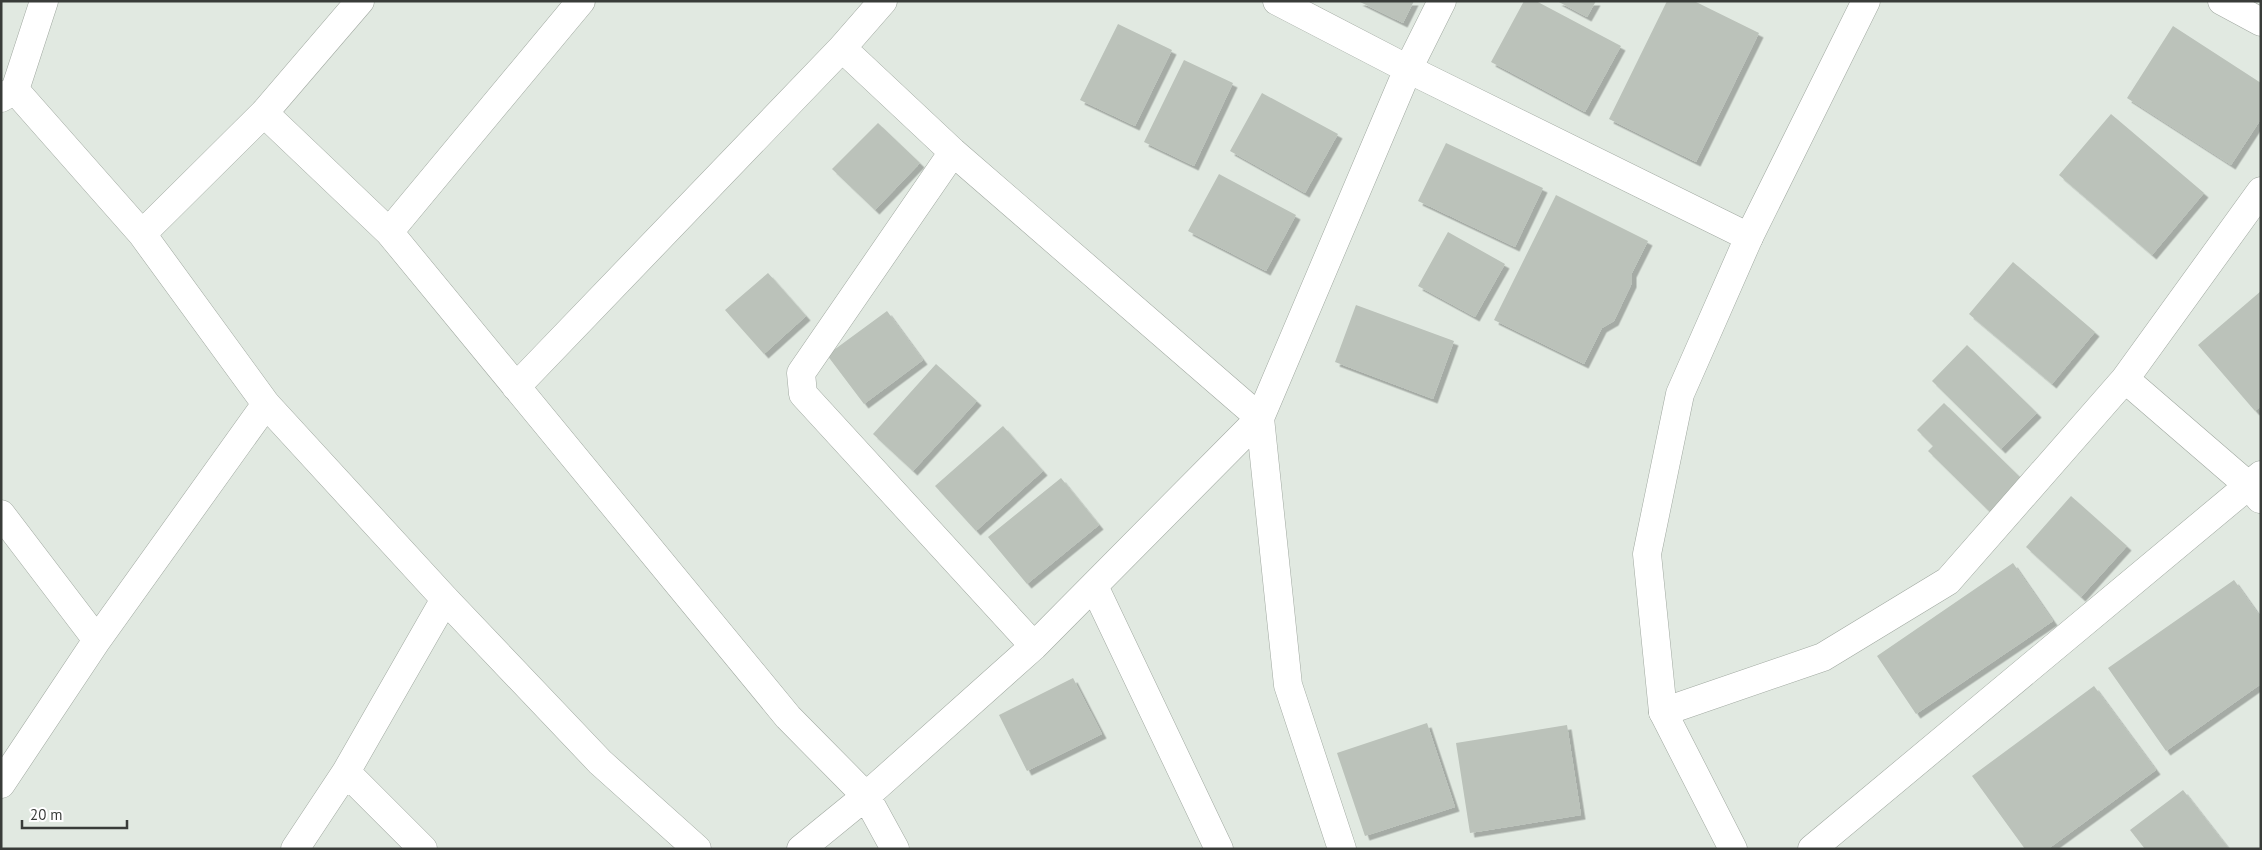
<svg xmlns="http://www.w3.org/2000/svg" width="2262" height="850" font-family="'PT Sans',sans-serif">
	<defs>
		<filter id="shadow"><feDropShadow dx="4.5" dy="4.5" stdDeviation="0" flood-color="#0004"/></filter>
	</defs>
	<rect width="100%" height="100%" fill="#e1e9e1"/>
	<path fill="#bbc2ba" filter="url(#shadow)" d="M1358,1H1414L1403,23Z
		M1524,1H1536L1621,46L1585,112L1491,62Z
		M1557,1H1596L1587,17Z
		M1667,1H1694L1759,33L1696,162L1609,119Z
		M1118,24L1172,50L1135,126L1080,100Z
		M2173,26L2261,83V119L2231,165L2127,98Z
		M1184,60L1233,83L1194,166L1144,142Z
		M1262,93L1338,134L1305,193L1230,151Z
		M2111,114L2204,193L2152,255L2059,175Z
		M878,123L920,163L875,210L832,169Z
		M1446,143L1543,188L1515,247L1418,201Z
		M1219,174L1296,215L1266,271L1188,231Z
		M1556,195L1648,241L1632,273V283L1614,321L1602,328L1584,364L1494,320Z
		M1448,232L1505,264L1475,317L1418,286Z
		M2013,262L2095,332L2052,384L1969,314Z
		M768,273L806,316L764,354L725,310Z
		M2261,291V406L2255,411L2198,345Z
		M1356,305L1454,341L1433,399L1335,362Z
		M887,311L923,360L864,404L827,355Z
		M1967,345L2037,413L2001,449L1932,381Z
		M936,364L977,401L913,471L873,434Z
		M1944,403L2022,479L1990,512L1928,451L1933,446L1917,430Z
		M1003,426L1043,471L976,531L935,486Z
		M1061,478L1099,525L1027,584L988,537Z
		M2071,496L2127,546L2081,597L2026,547Z
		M2013,563L2053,621L1916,714L1877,656Z
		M2234,580L2261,618V684L2166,751L2108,668Z
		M1073,678L1102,734L1027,771L999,715Z
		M2094,686L2156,770L2048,849H2025L1972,776Z
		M1427,723L1455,807L1365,836L1337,753Z
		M1567,725L1581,815L1470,833L1456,743Z
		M2183,790L2229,849H2145L2130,830Z"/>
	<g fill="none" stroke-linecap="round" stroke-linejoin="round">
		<g stroke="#a0a8a0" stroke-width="29">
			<path id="minor" d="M1277,1L1408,69L1749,237
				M2222,1L2261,22
				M842,48L953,152L1260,418L1288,685L1342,849
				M15,90L142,234L266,404L445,599L600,762L697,849
				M1,98L15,90L44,1
				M264,113L389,232L788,717L866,796L895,849
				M953,152L801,373L803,394L1034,646
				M389,232L581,1
				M142,234L264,113L360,1
				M2125,379L2249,486L2260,499
				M516,387L842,48L883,1
				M1,514L97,640
				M1094,586L1219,849
				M1663,712L1823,657L1948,581L2125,379L2261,191
				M346,772L423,849
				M1,784L97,640L266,404
				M295,849L346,772L445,599
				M801,849L866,796L1034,646L1260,418L1408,69L1442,1
				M1812,849L2261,475"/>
		</g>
		<g stroke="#a0a8a0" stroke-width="29">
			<path id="tertiary" d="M1733,849L1663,712L1647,554L1680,394L1749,237L1866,1"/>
		</g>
		<use href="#minor" stroke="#fff" stroke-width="28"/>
		<use href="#tertiary" stroke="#fff" stroke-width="28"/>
	</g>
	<rect width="2262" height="850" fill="none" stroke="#393c39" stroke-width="5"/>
	<path d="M22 820v8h105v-8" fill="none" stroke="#393c39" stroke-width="2.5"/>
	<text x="30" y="820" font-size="15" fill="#393c39" stroke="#ffffff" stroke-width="4" paint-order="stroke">20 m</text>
</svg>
